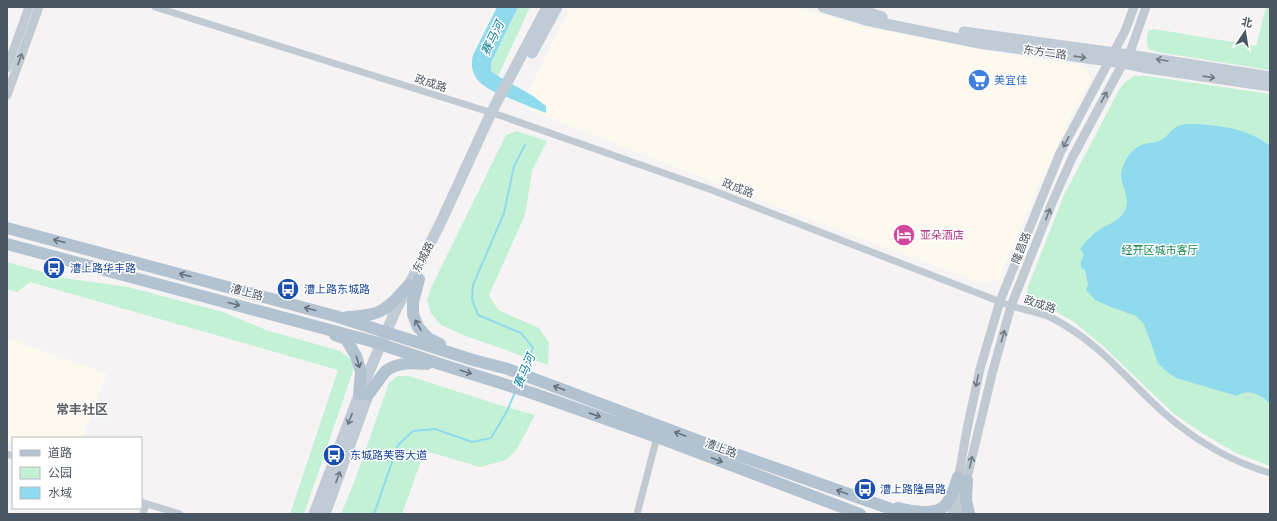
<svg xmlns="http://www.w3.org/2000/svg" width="1277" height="521" font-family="Poppins,'Noto Sans SC',sans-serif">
	<rect width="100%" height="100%" fill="#f5f3f3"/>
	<path fill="#fdf9ef" d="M571,7H797L864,27L1004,54L1080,65L1087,68L1089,73L1091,80L1074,110L1035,193L998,280L987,283L975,281L827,226L528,110V91Z
		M7,338L107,374L82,438H13V444L7,442Z"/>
	<path fill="#c3f1d5" d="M518,7H530L498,76L491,71V63Z
		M1266,7H1270V70L1157,52L1149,49C1146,42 1146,37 1149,30L1154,29L1256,46Z
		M1134,76H1147L1270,94V466L1236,453L1202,433L1173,413L1103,346L1073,321L1030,298L1027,293L1028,287L1064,195L1119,90L1125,82Z
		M517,131L547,141L532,171L525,215L489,295L498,310L539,328L549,343L548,365L463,335L441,325L431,313L427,300L431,288L506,135Z
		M7,262L64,278L128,287L223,312L266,330L340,351L352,360L353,371L304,514H290L338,370L30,282L17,292L7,289Z
		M398,376H409L496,404L535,415L517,449L506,460L480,467L429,452L422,458L402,514H341L355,480L389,383Z"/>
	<path fill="#90daee" d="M497,7H518L491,63V71L498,76L533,96L546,106V113C536,109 525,105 514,100C493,92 466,83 473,55Z
		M1193,124C1220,125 1249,129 1270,146V404C1266,398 1251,390 1243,393C1241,393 1239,395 1237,396L1176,378L1166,371L1158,363L1144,324L1136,316L1125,312L1111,307L1095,300L1086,290L1088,284L1085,270L1081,268V261L1084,254L1080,249C1086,241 1093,233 1102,228C1111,223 1121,220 1125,210C1131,197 1121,187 1121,174C1122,164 1131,149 1141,145C1147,143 1153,143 1159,141C1167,138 1172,128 1178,126C1183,124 1188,124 1193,124Z"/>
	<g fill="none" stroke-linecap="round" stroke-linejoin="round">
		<path stroke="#90daee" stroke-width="2" d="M524,371L533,348L521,333L478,315L472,299L473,285L504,213L514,166L525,145
			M374,514L398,445L413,431L435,429L472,442L491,438L507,411L515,392"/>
		<path stroke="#c1cad2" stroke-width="7" d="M155,7L499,115L709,189L1011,306C1024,310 1040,312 1052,318C1099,342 1127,380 1165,414C1195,440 1232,462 1270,473
			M7,454L13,456
			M141,502L180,514
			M143,514L146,504
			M637,514L657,437"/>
		<path stroke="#c1cad2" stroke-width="9" d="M7,68L29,7
			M7,95L39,7
			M952,514L967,429L980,369L1000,301L1060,153L1125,31L1134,7
			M960,514L968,474L992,374L1011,306L1052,203L1072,158L1123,63L1129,55L1146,7"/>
		<path stroke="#c1cbd6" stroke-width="11" d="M823,7L866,20L979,43L1123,63L1148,68L1270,86
			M851,7L882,17
			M964,32L1129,55L1270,77
			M532,53L557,7
			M314,514L359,395L394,314L440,224L491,113L547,7
			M325,514L371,387"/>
		<path stroke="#b3c2d1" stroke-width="12" d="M7,228L335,316L473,360L508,369L713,446L905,514
			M7,244L371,341L443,365L532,393L657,437L860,514
			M419,279L413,302V314L418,327L428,338L440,344
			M347,317C357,317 376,315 384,309C394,303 401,293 409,285
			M335,335L346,339L356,356L361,372L359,395
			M368,395C373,389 382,374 387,370C399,362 414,363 427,364
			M967,480L966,500L969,514
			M898,508C910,511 932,515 942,508C951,502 955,486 958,477"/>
	</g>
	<defs><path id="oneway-shaft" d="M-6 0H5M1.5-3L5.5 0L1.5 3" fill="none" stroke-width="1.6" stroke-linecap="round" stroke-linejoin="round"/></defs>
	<g stroke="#6e7984">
		<use href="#oneway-shaft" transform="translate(1080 57) rotate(8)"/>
		<use href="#oneway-shaft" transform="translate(1162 60) rotate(-171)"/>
		<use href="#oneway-shaft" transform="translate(1209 77) rotate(8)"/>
		<use href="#oneway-shaft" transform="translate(350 419) rotate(111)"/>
		<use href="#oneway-shaft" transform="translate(338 477) rotate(-70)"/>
	</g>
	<g stroke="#6e7983">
		<use href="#oneway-shaft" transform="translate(20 59) rotate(-70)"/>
		<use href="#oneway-shaft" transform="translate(1104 97) rotate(-62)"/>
		<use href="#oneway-shaft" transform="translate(1066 142) rotate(118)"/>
		<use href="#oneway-shaft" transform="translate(1048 214) rotate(-69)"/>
		<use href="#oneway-shaft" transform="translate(1003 336) rotate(-74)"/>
		<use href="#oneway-shaft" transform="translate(977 381) rotate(102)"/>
		<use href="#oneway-shaft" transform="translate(971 462) rotate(-76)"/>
	</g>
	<g stroke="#64717d">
		<use href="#oneway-shaft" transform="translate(59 241) rotate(-165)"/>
		<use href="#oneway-shaft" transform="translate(185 275) rotate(-165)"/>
		<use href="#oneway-shaft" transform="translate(234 304) rotate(15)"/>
		<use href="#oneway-shaft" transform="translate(310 309) rotate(-165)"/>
		<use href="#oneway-shaft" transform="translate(418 325) rotate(-119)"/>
		<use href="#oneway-shaft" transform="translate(358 362) rotate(74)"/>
		<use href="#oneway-shaft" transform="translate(466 372) rotate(17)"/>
		<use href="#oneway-shaft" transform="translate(559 388) rotate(-160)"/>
		<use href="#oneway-shaft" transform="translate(595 415) rotate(19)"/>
		<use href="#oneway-shaft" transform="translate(680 434) rotate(-160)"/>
		<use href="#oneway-shaft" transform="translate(717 460) rotate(21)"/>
		<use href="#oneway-shaft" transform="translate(842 492) rotate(-160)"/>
	</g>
	<defs>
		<g id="supermarket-disc" transform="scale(1.15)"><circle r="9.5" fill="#3f7fe0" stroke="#fff"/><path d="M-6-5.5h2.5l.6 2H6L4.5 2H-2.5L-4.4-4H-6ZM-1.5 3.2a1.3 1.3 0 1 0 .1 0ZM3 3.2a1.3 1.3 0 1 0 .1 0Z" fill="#fff"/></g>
		<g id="hotel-disc" transform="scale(1.15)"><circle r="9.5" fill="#d1479c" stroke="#fff"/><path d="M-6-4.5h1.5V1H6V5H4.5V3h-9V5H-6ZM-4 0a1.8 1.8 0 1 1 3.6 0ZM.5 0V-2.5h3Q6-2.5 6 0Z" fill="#fff"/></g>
		<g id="bus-disc" transform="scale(1.15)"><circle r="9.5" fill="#1a4fb4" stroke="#fff"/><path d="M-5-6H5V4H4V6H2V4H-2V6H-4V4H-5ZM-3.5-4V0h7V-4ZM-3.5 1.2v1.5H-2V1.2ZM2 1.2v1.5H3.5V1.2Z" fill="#fff"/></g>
	</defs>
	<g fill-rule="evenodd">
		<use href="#supermarket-disc" x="979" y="80"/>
		<use href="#hotel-disc" x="904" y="235"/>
		<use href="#bus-disc" x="54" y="268"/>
		<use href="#bus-disc" x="288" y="289"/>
		<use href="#bus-disc" x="334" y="455"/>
		<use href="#bus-disc" x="865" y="489"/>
	</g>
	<g text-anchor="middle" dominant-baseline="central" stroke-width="3" stroke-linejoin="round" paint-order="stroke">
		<g font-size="11" fill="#4a5661" stroke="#fff">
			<text transform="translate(1045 52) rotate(8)">东方二路</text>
			<text transform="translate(431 83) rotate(18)">政成路</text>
			<text transform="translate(738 188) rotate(21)">政成路</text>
			<text transform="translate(1021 248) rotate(-69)">隆昌路</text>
			<text transform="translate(423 257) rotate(-63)">东城路</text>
			<text transform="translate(247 292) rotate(15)">漕上路</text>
			<text transform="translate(1040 304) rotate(19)">政成路</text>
			<text transform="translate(721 448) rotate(20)">漕上路</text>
		</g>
		<g font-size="11" fill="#366cbe" stroke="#fff" text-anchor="start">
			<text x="994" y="80">美宜佳</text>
		</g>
		<g font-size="11" fill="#b23c85" stroke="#fff" text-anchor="start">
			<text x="920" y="235">亚朵酒店</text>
		</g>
		<g font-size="11" fill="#17864f" stroke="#fff">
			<text x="1160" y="250">经开区城市客厅</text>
		</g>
		<g font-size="11" fill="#164399" stroke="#fff" text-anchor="start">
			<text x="70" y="268">漕上路华丰路</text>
			<text x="304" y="289">漕上路东城路</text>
			<text x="350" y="455">东城路芙蓉大道</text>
			<text x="880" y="489">漕上路隆昌路</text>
		</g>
		<g font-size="12" font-style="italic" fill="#0c7c9b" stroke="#fff">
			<text transform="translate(492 38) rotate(-64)">赛马河</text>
			<text transform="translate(524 371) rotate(-67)">赛马河</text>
		</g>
		<g font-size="13" font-weight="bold" fill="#5f6368" stroke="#fff">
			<text x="82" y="409">常丰社区</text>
		</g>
	</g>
	<rect width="1277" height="521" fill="none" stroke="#4a5661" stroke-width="16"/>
	<rect x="12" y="437" width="130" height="72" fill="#ffffff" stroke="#b7bbc0"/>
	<rect x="20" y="450" width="20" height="6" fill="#b3c2d1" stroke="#b7bbc0"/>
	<text x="48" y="457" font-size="12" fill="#4a5661">道路</text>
	<rect x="20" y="467" width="20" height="12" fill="#c3f1d5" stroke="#b7bbc0"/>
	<text x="48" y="477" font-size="12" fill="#4a5661">公园</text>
	<rect x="20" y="487" width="20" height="12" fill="#90daee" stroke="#b7bbc0"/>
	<text x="48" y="497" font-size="12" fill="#4a5661">水域</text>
	<g transform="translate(1245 32) rotate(12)" stroke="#ffffff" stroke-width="3" paint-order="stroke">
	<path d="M0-3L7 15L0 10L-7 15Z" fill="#4a5661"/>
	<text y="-6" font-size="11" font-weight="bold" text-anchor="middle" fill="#4a5661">北</text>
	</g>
</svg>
